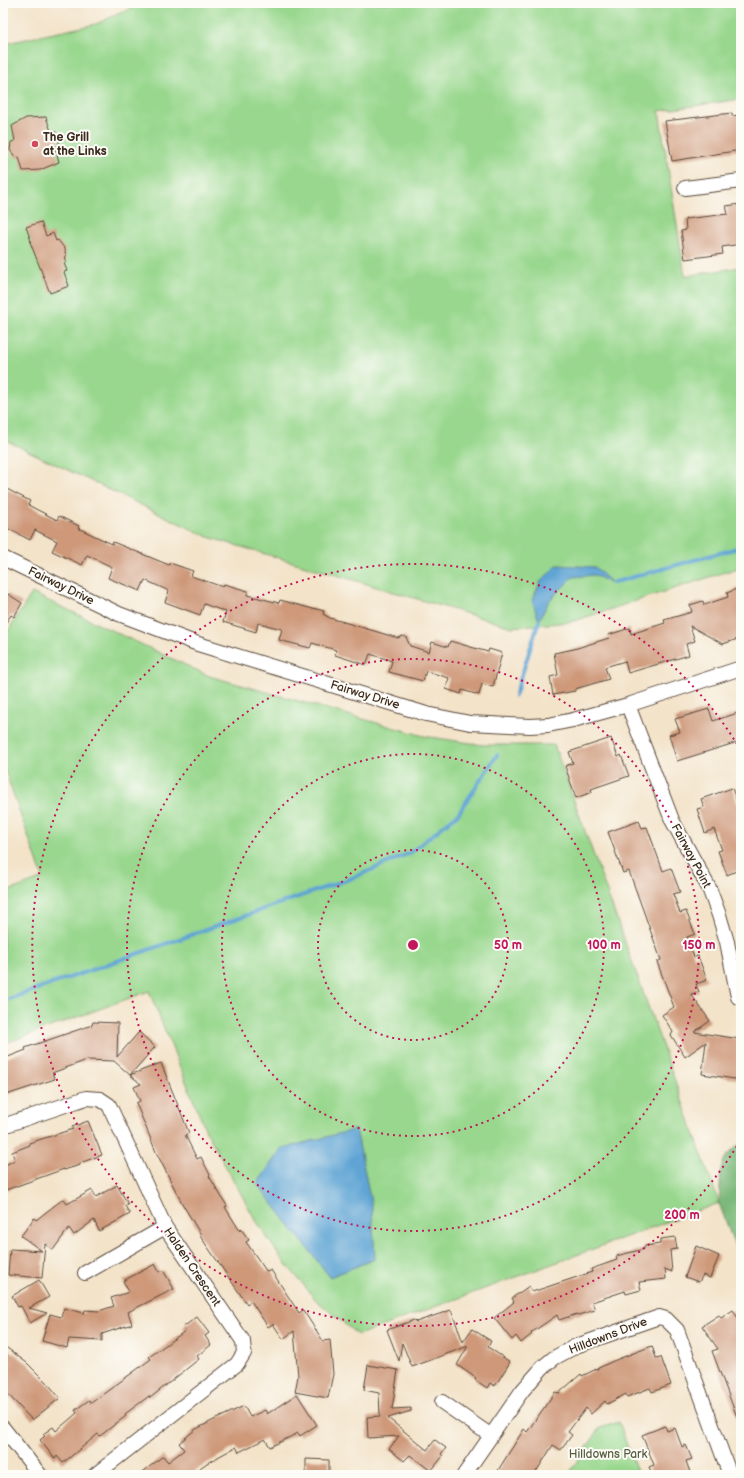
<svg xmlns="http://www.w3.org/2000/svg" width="744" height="1478" font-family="'Balsamiq Sans',sans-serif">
	<rect width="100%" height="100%" fill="#fdfcf7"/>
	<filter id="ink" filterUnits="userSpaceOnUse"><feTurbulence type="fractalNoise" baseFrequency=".025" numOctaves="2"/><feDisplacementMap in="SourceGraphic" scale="8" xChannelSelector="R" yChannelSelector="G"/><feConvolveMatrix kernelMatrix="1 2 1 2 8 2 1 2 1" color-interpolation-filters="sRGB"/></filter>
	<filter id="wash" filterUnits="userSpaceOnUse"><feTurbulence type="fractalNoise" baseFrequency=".012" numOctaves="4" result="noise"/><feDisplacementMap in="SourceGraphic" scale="16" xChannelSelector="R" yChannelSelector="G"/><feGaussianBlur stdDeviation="0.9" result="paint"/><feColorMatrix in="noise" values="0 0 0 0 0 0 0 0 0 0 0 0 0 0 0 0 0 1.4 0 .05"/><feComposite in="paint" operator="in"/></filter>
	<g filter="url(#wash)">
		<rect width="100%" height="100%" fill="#f3e3c9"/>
		<path fill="#98d78d" stroke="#6a8056" d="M142,3H741V99L659,111L685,276L741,267V567L571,622L512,627L208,537L3,439V44L96,24Z
			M32,593L209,676L424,736L483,745H554L719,1203L358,1335L317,1301L281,1258L255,1219L206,1131L149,991L3,1044V893L43,878L3,765V639Z
			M619,1422L638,1475H568L600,1428Z"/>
		<path fill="#7ab878" stroke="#5a714b" d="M741,1142V1263L719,1203L721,1168L725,1158Z"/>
		<path fill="#5fa4d4" stroke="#4d6779" d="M557,565L595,567L612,583L594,575L573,577L549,601L539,621L532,600L541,581Z
			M356,1129L372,1207L375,1259L330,1277L257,1184L281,1149Z"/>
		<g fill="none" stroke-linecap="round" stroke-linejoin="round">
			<path stroke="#5fa4d4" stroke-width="4" d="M612,583L741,547
				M515,696L539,621
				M9,999L355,877L410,853L458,814L497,755"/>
		</g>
		<g id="blocks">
			<path fill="#ce9879" d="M732,113V116L741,115V150L672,161L665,121Z
				M46,117L51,131L54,130L59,137V146L55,147L59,162L40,170L23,171L19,157L16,158L10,150L11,142L15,141L12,126L26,118Z
				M741,204V244L722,247L723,254L685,259L681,231L686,230L685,219L728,214L726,206Z
				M41,222L46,236L53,233L56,241L58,240L65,249L66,262L64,263L67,271L64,272L69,286L50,293L30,242L31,241L26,227Z
				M3,487L30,501L28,505L57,520L59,516L79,526L78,528L112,544L113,542L169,565L170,563L193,571L191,576L223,587L224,584L248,591L247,595L279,603L280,600L313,609V608L324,611L323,614L330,618L398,638L402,636L406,637L410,646L429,652L432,642L448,647L450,641L488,652L489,649L502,653L493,687L482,684L479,695L462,690L461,694L446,689L449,678L426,671L423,681L389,672L392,661L370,654L366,665L335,655L336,650L312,643L310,648L279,640L282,629L258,623L256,632L223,622L226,612L204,604L200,615L165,602L169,591L145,580L140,591L108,578L112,567L87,555L82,565L52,551L57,541L35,530L30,540L3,526Z
				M741,587V638L723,644L690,626L695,641L686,644L689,655L628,673L625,661L605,667L609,679L575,689V691L553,695L550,677L558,675L554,653L574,649L609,638L608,635L630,628L631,634L665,623L664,620L692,612L690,605L703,601L704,605L728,597L727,593Z
				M8,594L22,603L14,617L11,615L3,627V602Z
				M709,709L713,721L741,712V741L677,761L669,735L680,732L675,719Z
				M611,738L618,757L621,755L629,776L591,789L592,792L576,798L565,766L573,763L569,752Z
				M732,788L741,813V869L727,875L718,851L722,850L714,829L705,833L697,809L704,807L701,799Z
				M639,821L642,828L647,827L663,871L671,868L680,892L673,894L680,913L686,911L695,934L687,937L694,957L698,956L707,980L696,984L699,992L691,994L710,1021L694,1032L740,1039L741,1080L702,1074L706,1042L685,1057L671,1035L673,1032L662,1015L674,1007L657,962L661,960L629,871L623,873L608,832Z
				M93,1022L118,1023L117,1057L139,1032L155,1047L130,1075L114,1061L87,1060L52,1073L55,1079L3,1096V1059L26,1050L25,1048L92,1025Z
				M161,1063L189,1133L185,1135L197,1159L201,1157L210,1175L209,1176L227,1206L225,1207L240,1231L241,1229L249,1240L246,1242L267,1272L271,1270L299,1313L303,1310L323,1341L330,1340L333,1374L328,1398L295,1392L298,1376L294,1331L283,1339L273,1324L268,1327L251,1301L247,1304L200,1236L201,1235L183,1205L156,1152L136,1103L140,1101L134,1087L141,1084L130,1075Z
				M88,1121L102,1155L80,1163V1165L64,1170V1169L3,1191V1166L15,1160L12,1152L30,1145L29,1143L73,1129L72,1127Z
				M117,1185L128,1204L125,1206L130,1214L99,1231L94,1220L74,1235L69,1228L53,1250L45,1244L42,1278L8,1275L10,1249L42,1251L21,1236L34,1218L36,1220L63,1199L67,1204L92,1190L96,1197Z
				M675,1237L677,1249L670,1250L672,1272L665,1269L666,1279L639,1282L641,1290L626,1294L625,1291L592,1302L595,1310L578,1315L577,1314L559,1320L557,1315L531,1333L532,1334L521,1343L516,1336L512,1340L494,1318L514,1302L512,1298L529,1286L532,1292L592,1272L591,1269L617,1260L616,1256L644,1249V1246L660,1244V1239Z
				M696,1246L719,1256L710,1278L703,1275L699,1282L685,1277Z
				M155,1264L159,1272L163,1270L174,1289L128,1312L132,1324L102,1334V1341L69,1339L67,1348L42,1341L50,1314L61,1317L64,1308L84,1313L85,1310L99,1311L114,1306L111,1298L129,1292L123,1281Z
				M39,1280L49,1297L29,1308L47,1313L30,1323L21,1306L18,1307L12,1296Z
				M451,1310L463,1342L472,1329L491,1341L488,1347L510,1362L495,1386L490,1383L487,1388L475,1380L476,1378L457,1365L468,1346L412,1367L402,1343L399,1361L387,1330L414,1320L416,1322Z
				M733,1310L741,1323V1327L737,1329L741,1338L740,1425L712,1351L718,1349L702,1326L719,1315L721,1318Z
				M197,1317L209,1333L205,1336L211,1345L197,1356L199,1359L150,1398L149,1396L125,1414L126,1416L114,1425L100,1436L98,1434L63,1463L57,1456L55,1459L40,1440L45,1436L43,1434L53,1427L56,1431L77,1413L75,1410L89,1400L91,1403L128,1376L151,1359L149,1357L185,1331L183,1327Z
				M3,1345L27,1363L49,1385L60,1398L32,1420L3,1389Z
				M652,1346L656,1358L661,1357L671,1385L652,1392L650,1388L627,1397L626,1394L607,1404L605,1401L591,1414L586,1408L568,1432L572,1435L561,1450L553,1445L534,1475H495L524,1429L527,1432L555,1392L559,1393L581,1374L582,1376L613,1361Z
				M368,1365L398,1370L392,1409L411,1408V1411L388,1418L427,1450L435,1440L446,1448L441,1454L443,1456L431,1471L410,1455L404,1461L389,1449L399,1436L368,1438L367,1417L380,1416L379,1393L364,1390Z
				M297,1394L317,1425L300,1436L298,1433L270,1447L265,1439L239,1452L236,1447L207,1463L190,1475H139L163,1456L168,1462L184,1450L179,1443L196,1429L214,1420L244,1406L250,1417L265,1410L267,1414Z
				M665,1426L667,1431L675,1428L682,1447L686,1445L692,1459L686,1461L691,1475H652L649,1467L654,1465L642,1435Z
				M306,1459L329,1460V1475H306Z"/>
		</g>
	</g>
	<g filter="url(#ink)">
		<use href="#blocks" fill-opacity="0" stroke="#574638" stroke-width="1"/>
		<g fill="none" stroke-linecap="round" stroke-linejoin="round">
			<g stroke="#574638" stroke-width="16">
				<path id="minor" d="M685,188L741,181
					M3,558L119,614L198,644L426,714L470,723L530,726L548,725L573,720L628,705L741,668
					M628,705L672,820L709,888L719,915L727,942L738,997
					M3,1126L86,1098L100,1099L109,1105L165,1227L243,1341L244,1353L237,1364L95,1475
					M85,1273L165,1227
					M442,1402L490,1435
					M3,1428L40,1475
					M464,1475L522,1391L543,1367L554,1358L576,1346L659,1317L666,1319L677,1330L730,1475"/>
			</g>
			<use href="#minor" stroke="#fff" stroke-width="14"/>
		</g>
	</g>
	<g fill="none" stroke="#c2185b" stroke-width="2" stroke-dasharray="2 4">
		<circle cx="413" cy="945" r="95"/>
		<circle cx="413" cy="945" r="191"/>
		<circle cx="413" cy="945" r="286"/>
		<path d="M740 1141A381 381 0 1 1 740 749"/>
	</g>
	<circle fill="#d1495b" stroke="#fdfcf7" stroke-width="1.5" cx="35" cy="144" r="4"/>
	<g text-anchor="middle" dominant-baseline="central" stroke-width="4" stroke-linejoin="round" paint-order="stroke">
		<g font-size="12" font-weight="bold" fill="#3b2a1e" stroke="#fdfcf7" text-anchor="start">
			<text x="43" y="137">The Grill<tspan x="43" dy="14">at the Links</tspan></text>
		</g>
		<g font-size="12" fill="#3b2a1e" stroke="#fdfcf7">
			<text transform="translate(61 586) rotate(26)">Fairway Drive</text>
			<text transform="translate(365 695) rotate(17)">Fairway Drive</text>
			<text transform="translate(691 856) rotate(62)">Fairway Point</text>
			<text transform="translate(192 1267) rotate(56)">Halden Crescent</text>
			<text transform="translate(608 1336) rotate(-21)">Hilldowns Drive</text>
		</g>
		<g font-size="12" fill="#575e3f" stroke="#fdfcf7">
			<text x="608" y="1454">Hilldowns Park</text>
		</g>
	</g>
	<circle cx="413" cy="945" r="6" fill="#c2185b" stroke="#fdfcf7" stroke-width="2"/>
	<g font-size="12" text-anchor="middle" font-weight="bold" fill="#c2185b" stroke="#fdfcf7" stroke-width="4" stroke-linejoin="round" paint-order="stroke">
		<text x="508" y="949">50 m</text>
		<text x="604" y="949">100 m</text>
		<text x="699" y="949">150 m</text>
		<text x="682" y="1219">200 m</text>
	</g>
	<rect width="744" height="1478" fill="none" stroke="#fdfcf7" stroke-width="16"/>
</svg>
